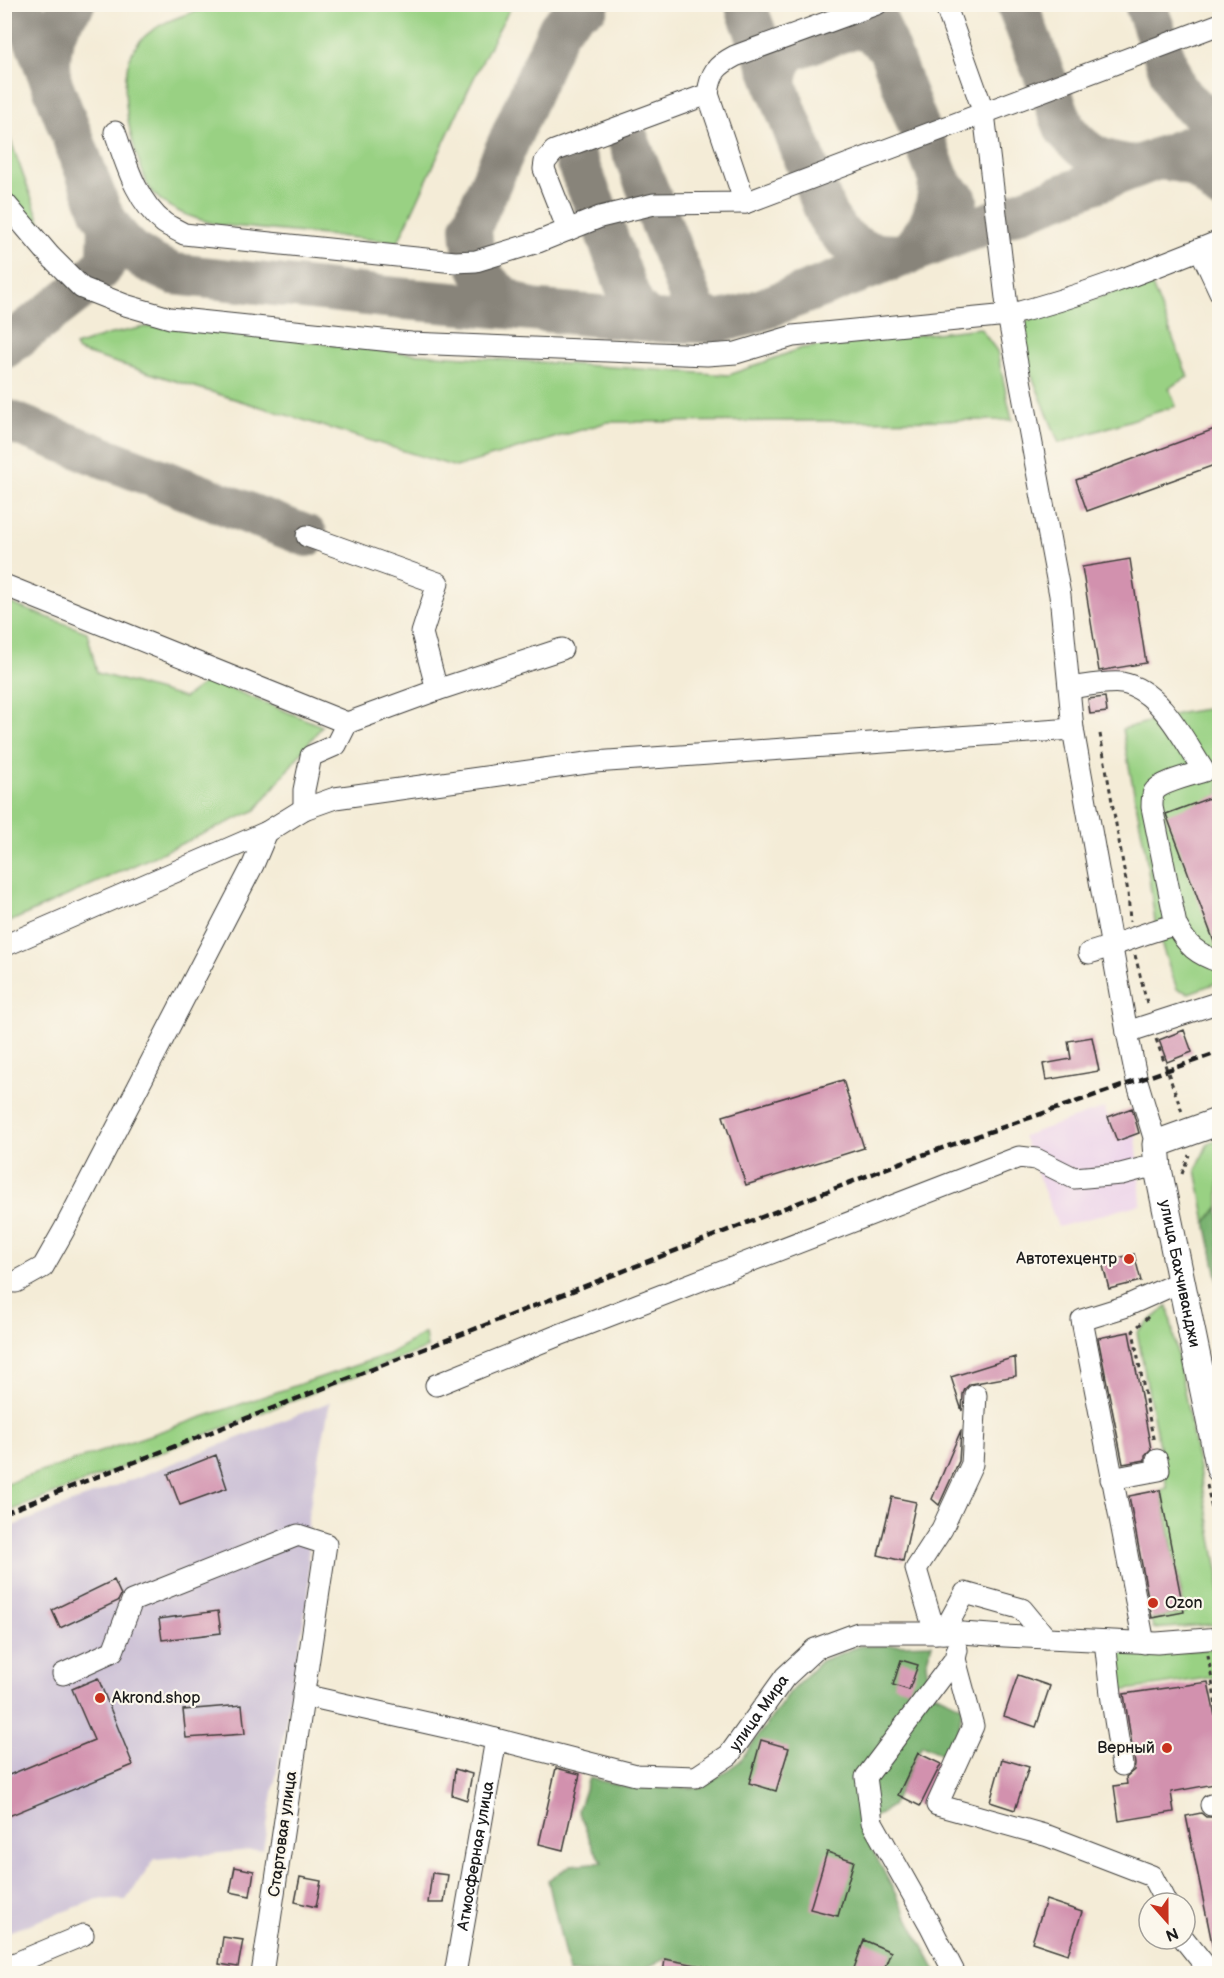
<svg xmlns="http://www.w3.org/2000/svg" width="1224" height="1978" font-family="'Balsamiq Sans',sans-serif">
	<rect width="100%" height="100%" fill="#fbf7ec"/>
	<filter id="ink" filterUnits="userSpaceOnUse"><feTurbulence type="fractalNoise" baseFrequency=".0167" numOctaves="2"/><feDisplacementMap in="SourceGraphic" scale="12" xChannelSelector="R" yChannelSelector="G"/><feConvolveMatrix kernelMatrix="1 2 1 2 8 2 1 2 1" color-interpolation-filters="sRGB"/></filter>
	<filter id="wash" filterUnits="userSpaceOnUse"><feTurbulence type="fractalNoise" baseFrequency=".008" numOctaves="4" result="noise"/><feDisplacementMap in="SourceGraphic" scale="24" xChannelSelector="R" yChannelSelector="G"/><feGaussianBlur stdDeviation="1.35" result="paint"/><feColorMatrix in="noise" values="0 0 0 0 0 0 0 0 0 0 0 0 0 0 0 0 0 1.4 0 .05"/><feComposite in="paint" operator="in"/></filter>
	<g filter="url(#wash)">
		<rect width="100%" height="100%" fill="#f4ecd7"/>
		<path fill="#ecd1ea" d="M1104,1108L1117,1141L1136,1134L1141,1204L1058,1227L1023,1136Z"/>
		<path fill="#cbbfd5" d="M330,1402L308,1516L309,1590L263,1849L155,1859L126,1900L98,1899L5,1933V1529Z"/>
		<path fill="#99d183" stroke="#5a7650" stroke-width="1.5" d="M214,5H512C469,81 436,163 398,242L220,225C195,219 163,210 148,186C145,180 143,172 140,165C128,132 114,70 140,41C159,20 189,14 214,5Z
			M5,125L49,246L5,193Z
			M1150,280L1188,377L1169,388L1176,406L1059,443L1017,339L1021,323Z
			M145,327L195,328L393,352L729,375L802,348L980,328L997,351L1012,420L608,422L456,467L78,351L75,346L107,335Z
			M4,601L87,632L97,673L184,698L209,680L322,726L256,810L5,924Z
			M1219,707V982L1189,993L1177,989L1156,929L1146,855L1122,729L1181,713Z
			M1219,1139V1207L1206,1222L1196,1170L1208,1143Z
			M1168,1306L1219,1575V1624L1153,1629L1151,1619L1185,1613L1161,1490L1167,1488L1137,1332Z
			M425,1333L427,1348L5,1513V1484L389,1354Z
			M1219,1648V1709L1214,1677L1113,1692L1110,1652L1156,1653Z"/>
		<path fill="#7ab371" stroke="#4b6846" stroke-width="1.5" d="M1219,1207V1286L1206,1222Z
			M932,1644L926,1663L930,1691L962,1706L958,1738L949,1758L922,1745L892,1806L860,1826L937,1973H703L665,1959L634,1973H569L548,1880L571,1865L603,1862L593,1848L578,1810L589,1778L631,1788H702L740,1761L790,1692L821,1661L860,1646Z"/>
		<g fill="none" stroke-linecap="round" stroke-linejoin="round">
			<path stroke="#88847a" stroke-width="42" d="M21,4L101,211C120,246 138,259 174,274L395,298L667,322H717L747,315L1220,135
				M746,4L747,10L827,216C847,248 870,258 907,254C930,229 938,214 939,179
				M871,4L939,179L946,190L957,200
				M1017,4L1065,129C1087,157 1103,163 1138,166
				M1145,4L1176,88C1187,102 1202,116 1220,120
				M50,77C49,47 52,27 74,4
				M776,87C777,72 779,60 791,50C803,46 815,41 827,37C856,26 864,24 887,46
				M627,137L695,309L700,315L717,322
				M1156,159C1187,161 1199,164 1220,189
				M576,160L600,217L629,295L635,308L650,321
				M529,309C487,292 473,272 471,227L559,28L579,8L589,4
				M4,348L82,288L104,265L108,256L109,226
				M4,419L307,536"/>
		</g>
		<g id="blocks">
			<path fill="#d291ae" d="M1220,427V463L1087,511L1076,480Z
				M1130,559L1146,663L1099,671L1082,567Z
				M1105,697L1107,712L1090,714L1088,699Z
				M1220,794V948L1216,947L1166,814Z
				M1184,1030L1192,1052L1167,1062L1159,1040Z
				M1092,1037L1099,1071L1046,1080L1043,1064L1071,1059L1068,1041Z
				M843,1080L864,1148L746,1185L723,1116Z
				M1132,1108L1139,1133L1117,1141L1108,1117Z
				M1134,1254L1141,1281L1109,1289L1102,1262Z
				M1129,1332L1151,1449L1145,1455V1460L1123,1464L1098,1338Z
				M1015,1357L1016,1376L970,1384L965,1389L963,1394L962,1411L951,1377Z
				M961,1430L959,1461L939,1505L932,1499Z
				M216,1455L227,1488L180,1505L168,1474Z
				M1160,1490L1184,1612L1152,1618L1129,1496Z
				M892,1497L916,1502L903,1561L878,1555Z
				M114,1580L121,1595L118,1601L60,1628L52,1610Z
				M218,1611L221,1633L162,1640L159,1619Z
				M901,1660L918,1665L909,1690L893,1685Z
				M1018,1675L1050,1686L1036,1727L1004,1716Z
				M98,1678L133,1765L4,1818V1777L94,1740L72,1689Z
				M1208,1682L1220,1740V1783L1171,1792L1174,1812L1119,1821L1114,1786L1127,1784L1126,1777L1134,1770L1135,1764L1124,1694Z
				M242,1705L245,1734L186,1738L183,1710Z
				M761,1740L789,1748L776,1791L749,1783Z
				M918,1753L941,1764L920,1806L898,1795Z
				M1002,1759L1029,1767L1015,1810L990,1802Z
				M556,1768L580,1774L563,1850L539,1844Z
				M455,1769L472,1774L467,1800L452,1795Z
				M1201,1813L1206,1817H1220V1953H1214L1186,1816Z
				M827,1852L854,1861L838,1916L810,1909Z
				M235,1867L254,1871L250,1896L230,1892Z
				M432,1873L448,1875L444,1903H428Z
				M300,1877L321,1881L316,1907L295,1902Z
				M1046,1900L1082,1912L1068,1954L1032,1942Z
				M223,1937L243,1940L238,1967L219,1964Z
				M864,1940L891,1952L882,1974H852Z
				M665,1959L707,1967V1974H663Z"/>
		</g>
	</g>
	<g filter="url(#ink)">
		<use href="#blocks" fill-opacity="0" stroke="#3c3b38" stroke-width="1.5"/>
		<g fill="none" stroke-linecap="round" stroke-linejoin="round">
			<g stroke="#3c3b38" stroke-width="23">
				<g id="minor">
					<path d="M708,94L745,203"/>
					<path d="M115,132C126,163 136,201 164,223C170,227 177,230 184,234L455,262L476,261L538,242L600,217L654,204L745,203L1220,24"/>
					<path d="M4,202L50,256L82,288L125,305L170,318L411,343L707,355L736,353L793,336L1008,315L984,113L945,4"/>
					<path d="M568,230L544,169L545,162L554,151L708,94C711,72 716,66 735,56L877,4"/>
					<path d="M1200,249L1220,292"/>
					<path d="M307,536L438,583L422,633L437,690"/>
					<path d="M4,585L347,723"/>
					<path d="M1070,688C1085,686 1107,681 1122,683C1161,690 1184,741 1204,771C1192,775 1160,782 1154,792C1152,796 1152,802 1152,807L1176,925C1187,946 1197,954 1220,962"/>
					<path d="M304,809V790L311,756L336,745L347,723L437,690L562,649"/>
					<path d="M4,946L267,832L304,809L335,798L594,762L1073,729"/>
					<path d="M1089,953C1119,945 1146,931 1176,925"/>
					<path d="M1127,1032L1220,1002"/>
					<path d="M1156,1144L1137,1081L1127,1032L1073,729L1060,595L1008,315C1080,297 1151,269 1220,241"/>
					<path d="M4,1281L16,1282L43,1267L64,1230L253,865L267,832"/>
					<path d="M436,1385L559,1335L1019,1157L1036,1159L1074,1178L1121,1174L1144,1168L1158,1169"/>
					<path d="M1111,1479L1159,1470L1157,1460"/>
					<path d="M935,1633L916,1569L942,1529L972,1464L976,1395"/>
					<path d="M943,1633L965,1593L1022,1609L1046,1638"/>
					<path d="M1105,1641L1111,1694L1122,1765"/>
					<path d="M1144,1643L1082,1320L1124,1307L1182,1281"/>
					<path d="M955,1659L973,1726L937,1805L1048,1836L1152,1876L1166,1903"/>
					<path d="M63,1674L113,1651L132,1601L298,1535L326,1544L262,1974"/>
					<path id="s1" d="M303,1695L472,1733L636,1775L696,1777L729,1755L785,1677L815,1649L858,1633H962L1005,1636L1157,1643L1220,1638"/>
					<path d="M1211,1805L1220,1804"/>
					<path d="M1184,1939L1212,1974"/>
					<path d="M4,1968L83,1935"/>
					<path id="s2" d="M455,1974L496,1739"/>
					<path d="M955,1974L930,1925L872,1822L866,1777L955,1659L957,1650"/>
				</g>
			</g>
			<g stroke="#3c3b38" stroke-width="29">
				<g id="major">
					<path id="s3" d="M1220,1121L1156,1144L1158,1169L1220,1469"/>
				</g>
			</g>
			<path stroke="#3c3b38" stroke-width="3" stroke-dasharray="4.5 4.5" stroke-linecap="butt" d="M1100,734L1128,892L1130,922
				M1135,955L1148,1007
				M1156,1039L1182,1112
				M1182,1174L1189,1155
				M1148,1317L1133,1331L1154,1443
				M1207,1485L1220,1548
				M1208,1655L1220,1732"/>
			<use href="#minor" stroke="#fff" stroke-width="21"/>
			<use href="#major" stroke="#fff" stroke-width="27"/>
			<path stroke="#1c1c1c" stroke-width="4.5" stroke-dasharray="9 4.5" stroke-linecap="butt" d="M4,1513L905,1161L1220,1052"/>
		</g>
	</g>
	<g fill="#c8321e" stroke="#fbf7ec" stroke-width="2">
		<circle cx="1129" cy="1259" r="6"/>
		<circle cx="1153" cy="1603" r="6"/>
		<circle cx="100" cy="1698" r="6"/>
		<circle cx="1167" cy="1748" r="6"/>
	</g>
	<g text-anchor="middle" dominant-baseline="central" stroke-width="4.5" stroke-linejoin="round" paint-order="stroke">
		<g font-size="16" fill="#1c1c1c" stroke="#fbf7ec" text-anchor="end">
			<text x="1117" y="1259">Автотехцентр</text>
			<text x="1165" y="1603" text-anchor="start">Ozon</text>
			<text x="112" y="1698" text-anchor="start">Akrond.shop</text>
			<text x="1155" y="1748">Верный</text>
		</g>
		<g font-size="16" fill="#1c1c1c" stroke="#fbf7ec">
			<text stroke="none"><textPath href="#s3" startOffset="200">улица Бахчиванджи</textPath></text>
			<text stroke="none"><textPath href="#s1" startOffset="494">улица Мира</textPath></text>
			<text transform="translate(283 1834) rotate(-82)">Стартовая улица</text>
			<text stroke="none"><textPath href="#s2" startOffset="120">Атмосферная улица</textPath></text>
		</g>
	</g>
	<rect width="1224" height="1978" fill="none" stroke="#fbf7ec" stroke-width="24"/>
	<g transform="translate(1167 1921) rotate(159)"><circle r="28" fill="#fbf7ec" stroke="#a29f99" stroke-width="1.5"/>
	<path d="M0-4.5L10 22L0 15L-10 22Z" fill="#c8321e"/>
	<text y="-9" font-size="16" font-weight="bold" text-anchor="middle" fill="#1c1c1c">N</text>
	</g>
</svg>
